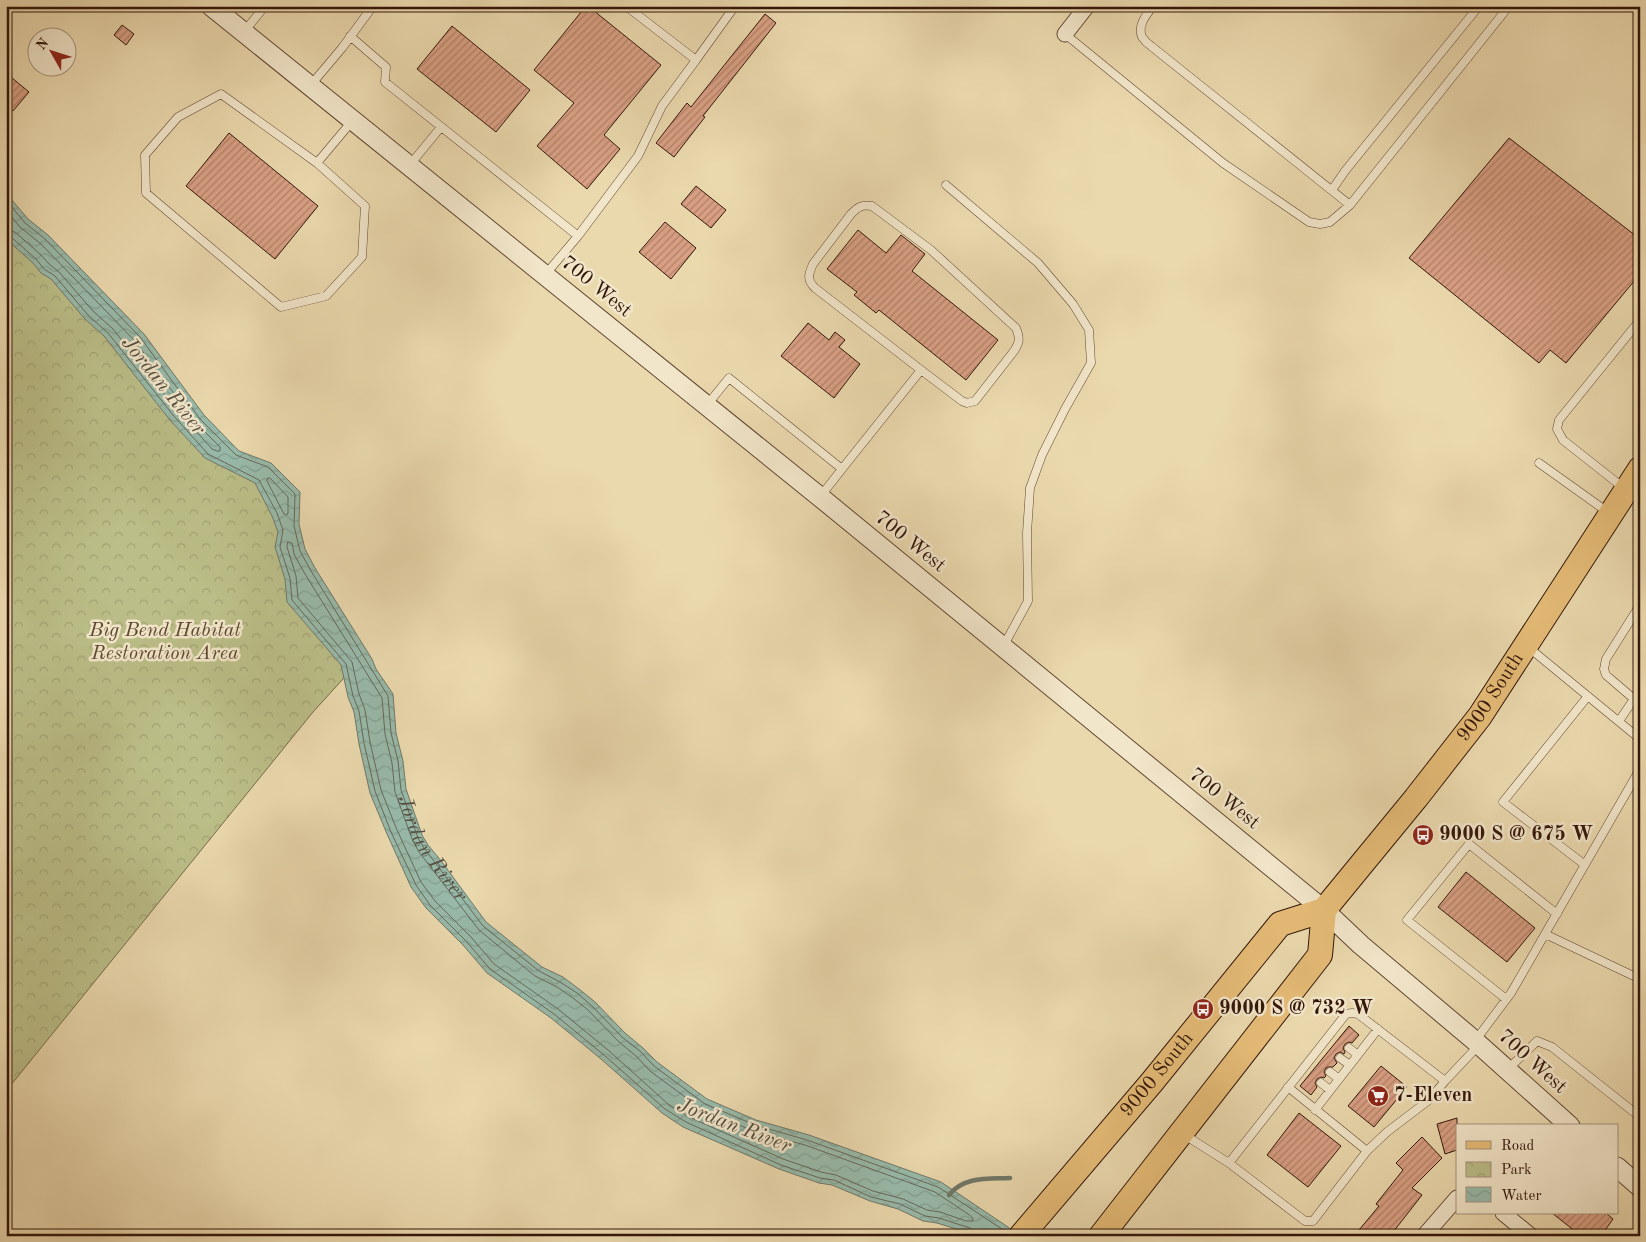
<svg xmlns="http://www.w3.org/2000/svg" width="1646" height="1242" font-family="'Old Standard TT',serif">
	<defs>
		<pattern id="park-crowns" width="20" height="18" patternUnits="userSpaceOnUse" patternTransform="scale(1.25)"><rect width="20" height="18" fill="#bbbe88"/><path d="M2 6a3 3 0 1 1 6 0M12 15a3 3 0 1 1 6 0" fill="none" stroke="#a1a374"/></pattern>
		<pattern id="water-waves" width="16" height="10" patternUnits="userSpaceOnUse" patternTransform="scale(1.25)"><rect width="16" height="10" fill="#98baaa"/><path d="M0 5q4-4 8 0t8 0" fill="none" stroke="#839f91"/></pattern>
		<pattern id="building-hatch" width="6" height="6" patternUnits="userSpaceOnUse" patternTransform="scale(1.25)"><rect width="6" height="6" fill="#d9a084"/><path d="M-1 1l2-2M0 6l6-6M5 7l2-2" fill="none" stroke="#b1816a"/></pattern>
	</defs>
	<rect width="100%" height="100%" fill="#ebd9ae"/>
	<filter id="stains"><feTurbulence type="fractalNoise" baseFrequency=".004" numOctaves="4"/><feColorMatrix values="0 0 0 0 .2 0 0 0 0 .09 0 0 0 0 .02 0 0 0 .5 -.17"/></filter>
	<radialGradient id="worn" r=".72"><stop offset=".6" stop-color="#630" stop-opacity="0"/><stop offset="1" stop-color="#630" stop-opacity=".3"/></radialGradient>
	<path fill="url(#park-crowns)" stroke="#776a49" d="M6,229L276,495L352,669L313,712L6,1091Z"/>
	<path fill="url(#water-waves)" stroke="#70786a" d="M6,193L28,219L48,235L144,334L204,415L239,451L271,463L300,492L299,524L305,549L315,568L372,659L376,669L393,694L396,733L403,761L406,789L422,835L428,845L442,862L486,922L542,967L563,977L579,989L595,1002L625,1033L643,1048L657,1062L707,1099L756,1120L809,1135L941,1182L1008,1227L1019,1236H972L969,1233L937,1223L923,1221L898,1209L870,1201L832,1185L819,1183L779,1169L683,1127L662,1113L601,1059L551,1018L487,973L463,945L426,908L411,887L387,834L370,793L359,744L354,712L348,697L341,665L287,602L285,579L275,547L278,532L272,516L255,483L205,458L169,419L104,336L85,319L51,279L41,273L33,263L6,239Z"/>
	<g fill="none" stroke-linecap="round" stroke-linejoin="round">
		<g stroke="#66685a" stroke-width="1">
			<path id="s1" d="M6,200L25,223L45,239L140,337L200,419L236,455L268,467L295,494L294,526L300,551L311,571L388,696L391,733L398,761L401,790L418,838L424,848L483,926L539,971L560,982L577,993L592,1006L622,1037L640,1051L654,1066L705,1104L755,1125L807,1140L938,1187L1008,1233"/>
			<path d="M6,210L20,227L41,244L135,341L195,422L220,447V451H217L212,449L178,411L113,329L93,311L59,272L49,264L41,255L15,232L6,230"/>
			<path d="M6,236L11,237L36,259L44,269L55,276L88,315L108,333L173,415L208,454L259,480L277,513L283,530L280,547L290,578L292,600L346,664L353,696L359,711L364,743L375,791L391,832L416,885L430,905L466,941L490,969L554,1014L604,1055L665,1109L686,1122L781,1165L820,1178L834,1180L871,1197L900,1204L925,1216L939,1218L970,1228L974,1231L975,1236"/>
			<path d="M268,478H270L288,497V513L287,515L284,514L267,481Z"/>
			<path d="M288,542L292,543L294,554L305,574L382,698L385,734L392,763L395,792L412,839L419,852L479,930L535,976L557,987L573,998L588,1010L618,1041L636,1056L650,1071L700,1108L753,1131L805,1145L935,1192L968,1214L973,1218V1221H966L940,1212L927,1210L903,1199L873,1191L836,1175L821,1172L783,1159L689,1117L668,1104L608,1050L558,1009L494,964L471,937L435,901L421,882L397,830L381,790L370,742L365,710L359,694L352,662L298,598L296,576L287,547Z"/>
		</g>
		<path stroke="#70786a" stroke-width="4.5" d="M949,1195C964,1176 988,1179 1010,1178"/>
	</g>
	<path fill="url(#building-hatch)" stroke="#33160a" d="M586,6H588L661,65L604,135L620,149L587,189L537,146L574,103L534,70Z
		M765,14L776,23L703,116L705,117L674,157L656,143L687,103L691,107Z
		M122,25L134,34L126,45L114,35Z
		M452,26L530,90L496,132L417,69Z
		M6,73L29,92L13,111L6,106Z
		M229,133L318,206L275,259L186,186Z
		M1509,138L1640,239V274L1566,363L1550,350L1539,363L1409,258Z
		M696,186L726,210L711,228L681,204Z
		M665,222L696,248L671,279L639,252Z
		M858,230L886,253L901,235L925,254L912,271L998,340L966,380L879,310L876,313L854,295L857,292L827,269Z
		M808,323L829,340L835,332L845,340L839,347L860,364L834,398L781,356Z
		M1466,872L1535,928L1507,962L1438,907Z
		M1349,1026L1359,1035L1352,1043L1349,1042L1345,1044L1343,1048L1345,1052L1344,1054L1340,1052L1336,1054L1334,1058L1337,1063L1333,1067H1328L1326,1068L1324,1072L1326,1076L1324,1078L1321,1077L1317,1079L1315,1083L1317,1087L1311,1095L1300,1086Z
		M1381,1066L1407,1087L1374,1127L1348,1106Z
		M1299,1113L1341,1146L1308,1187L1267,1155Z
		M1457,1118V1150L1445,1154L1437,1124Z
		M1422,1137L1442,1158L1412,1188L1422,1195L1390,1236H1354L1379,1206L1376,1204L1403,1170L1396,1163Z
		M1552,1213H1606L1613,1219L1601,1236H1581Z"/>
	<g fill="none" stroke-linecap="round" stroke-linejoin="round">
		<g stroke="#614733" stroke-width="9">
			<path id="service" d="M626,6L696,60L735,6
				M1153,6C1147,14 1137,25 1142,37C1144,40 1148,44 1151,46L1350,205
				M243,33L265,6
				M1065,34L1223,163L1309,222L1320,224L1330,222L1350,205L1505,11L1507,6
				M350,36L386,67L385,82L578,236L545,275
				M310,86L342,48L373,6
				M317,163L365,206L362,257L326,296L281,307L146,193L145,155L178,117L221,94L317,163L353,120
				M409,166L441,127
				M946,185L1038,263L1073,304L1089,330L1091,363L1065,409L1042,455L1030,488L1027,533L1028,601L1003,647
				M1332,190L1345,171L1479,6
				M578,236L638,156L662,106L696,60
				M707,405L729,378L842,469L820,497
				M1539,463L1609,513
				M842,469L921,370L962,401L967,403L975,401L1014,351C1020,342 1020,338 1016,328L931,250L872,206C862,204 858,207 851,214L813,264C808,275 807,280 815,288L921,370
				M1625,489L1563,440L1557,429L1559,420L1640,320
				M1528,647L1640,739
				M1634,699L1606,675L1604,669L1606,659L1640,605
				M1619,721L1640,690
				M1585,865L1503,802L1588,696
				M1545,934L1640,979
				M1506,999L1407,920L1469,844L1557,914
				M1475,1041L1511,993L1640,769
				M1349,1048L1358,1055
				M1340,1058L1350,1065
				M1507,1070L1537,1041L1552,1047L1640,1117
				M1330,1072L1339,1079
				M1321,1083L1330,1090
				M1288,1087L1367,1151L1387,1132L1429,1100L1445,1081
				M1315,1110L1378,1029
				M1183,1134L1229,1163L1346,1014L1352,1013L1358,1014L1445,1081L1479,1045
				M1229,1163L1305,1221H1313L1367,1151"/>
		</g>
		<g stroke="#614733" stroke-width="17">
			<path id="minor" d="M1065,34L1087,6
				M1503,1213L1531,1236
				M1424,1236L1457,1198
				M1639,1236L1640,1234"/>
		</g>
		<g stroke="#614733" stroke-width="21">
			<path id="tertiary" d="M211,6L820,497L1324,910L1361,945L1475,1041L1570,1126
				M1617,1167L1640,1187"/>
		</g>
		<g stroke="#33160a" stroke-width="26">
			<g id="primary">
				<path id="s2" d="M1021,1236L1152,1082L1280,924L1324,910L1416,798L1480,716L1640,469"/>
				<path d="M1101,1236L1320,955L1324,910"/>
			</g>
		</g>
		<use href="#service" stroke="#f2e6ca" stroke-width="8"/>
		<use href="#minor" stroke="#f2e6ca" stroke-width="15"/>
		<use href="#tertiary" stroke="#f2e6ca" stroke-width="19"/>
		<use href="#primary" stroke="#e6bc77" stroke-width="24"/>
	</g>
	<defs>
		<g id="bus-disc" transform="scale(1.125)"><circle r="9.5" fill="#8f2418" stroke="#f2e6ca"/><path d="M-5-6H5V4H4V6H2V4H-2V6H-4V4H-5ZM-3.5-4V0h7V-4ZM-3.5 1.2v1.5H-2V1.2ZM2 1.2v1.5H3.5V1.2Z" fill="#fff"/></g>
		<g id="supermarket-disc" transform="scale(1.125)"><circle r="9.5" fill="#8f2418" stroke="#f2e6ca"/><path d="M-6-5.5h2.5l.6 2H6L4.5 2H-2.5L-4.4-4H-6ZM-1.5 3.2a1.3 1.3 0 1 0 .1 0ZM3 3.2a1.3 1.3 0 1 0 .1 0Z" fill="#fff"/></g>
	</defs>
	<g fill-rule="evenodd">
		<use href="#bus-disc" x="1423" y="835"/>
		<use href="#bus-disc" x="1203" y="1009"/>
		<use href="#supermarket-disc" x="1378" y="1096"/>
	</g>
	<g text-anchor="middle" dominant-baseline="central" stroke-width="5" stroke-linejoin="round" paint-order="stroke">
		<g font-size="20" fill="#33160a" stroke="#f2e6ca">
			<text transform="translate(596 287) rotate(39)">700 West</text>
			<text transform="translate(910 542) rotate(39)">700 West</text>
			<text stroke="none"><textPath href="#s2" startOffset="722">9000 South</textPath></text>
			<text transform="translate(1224 799) rotate(39)">700 West</text>
			<text transform="translate(1532 1062) rotate(42)">700 West</text>
			<text stroke="none"><textPath href="#s2" startOffset="211">9000 South</textPath></text>
		</g>
		<g font-size="20" font-style="italic" fill="#5c4830" stroke="#f2e6ca">
			<text x="165" y="631">Big Bend Habitat<tspan x="165" dy="23">Restoration Area</tspan></text>
		</g>
		<g font-size="20" font-weight="bold" fill="#33160a" stroke="#f2e6ca" text-anchor="start">
			<text x="1439" y="835">9000 S @ 675 W</text>
			<text x="1219" y="1009">9000 S @ 732 W</text>
			<text x="1394" y="1096">7-Eleven</text>
		</g>
		<g font-size="21" font-style="italic" fill="#564f42" stroke="#f2e6ca">
			<text transform="translate(163 386) rotate(51)">Jordan River</text>
			<text stroke="none"><textPath href="#s1" startOffset="806">Jordan River</textPath></text>
			<text transform="translate(734 1126) rotate(21)">Jordan River</text>
		</g>
	</g>
	<rect width="1646" height="1242" fill="none" stroke="#ebd9ae" stroke-width="25"/>
	<rect x="8" y="8" width="1631" height="1227" fill="none" stroke="#33160a" stroke-width="2.5"/>
	<rect x="12" y="12" width="1621" height="1217" fill="none" stroke="#33160a"/>
	<rect x="1456" y="1124" width="162" height="90" fill="#f2e6ca" stroke="#a6937d"/>
	<rect x="1466" y="1141" width="25" height="8" fill="#e6bc77" stroke="#a6937d"/>
	<text x="1501" y="1150" font-size="15" fill="#33160a">Road</text>
	<rect x="1466" y="1162" width="25" height="15" fill="url(#park-crowns)" stroke="#a6937d"/>
	<text x="1501" y="1174" font-size="15" fill="#33160a">Park</text>
	<rect x="1466" y="1187" width="25" height="15" fill="url(#water-waves)" stroke="#a6937d"/>
	<text x="1501" y="1200" font-size="15" fill="#33160a">Water</text>
	<g transform="translate(52 52) rotate(309)"><circle r="24" fill="#f2e6ca" stroke="#a6937d"/>
	<path d="M0-4L9 19L0 12L-9 19Z" fill="#8f2418"/>
	<text y="-8" font-size="14" font-weight="bold" text-anchor="middle" fill="#33160a">N</text>
	</g>
	<rect width="100%" height="100%" filter="url(#stains)"/>
	<rect width="100%" height="100%" fill="url(#worn)"/>
</svg>
